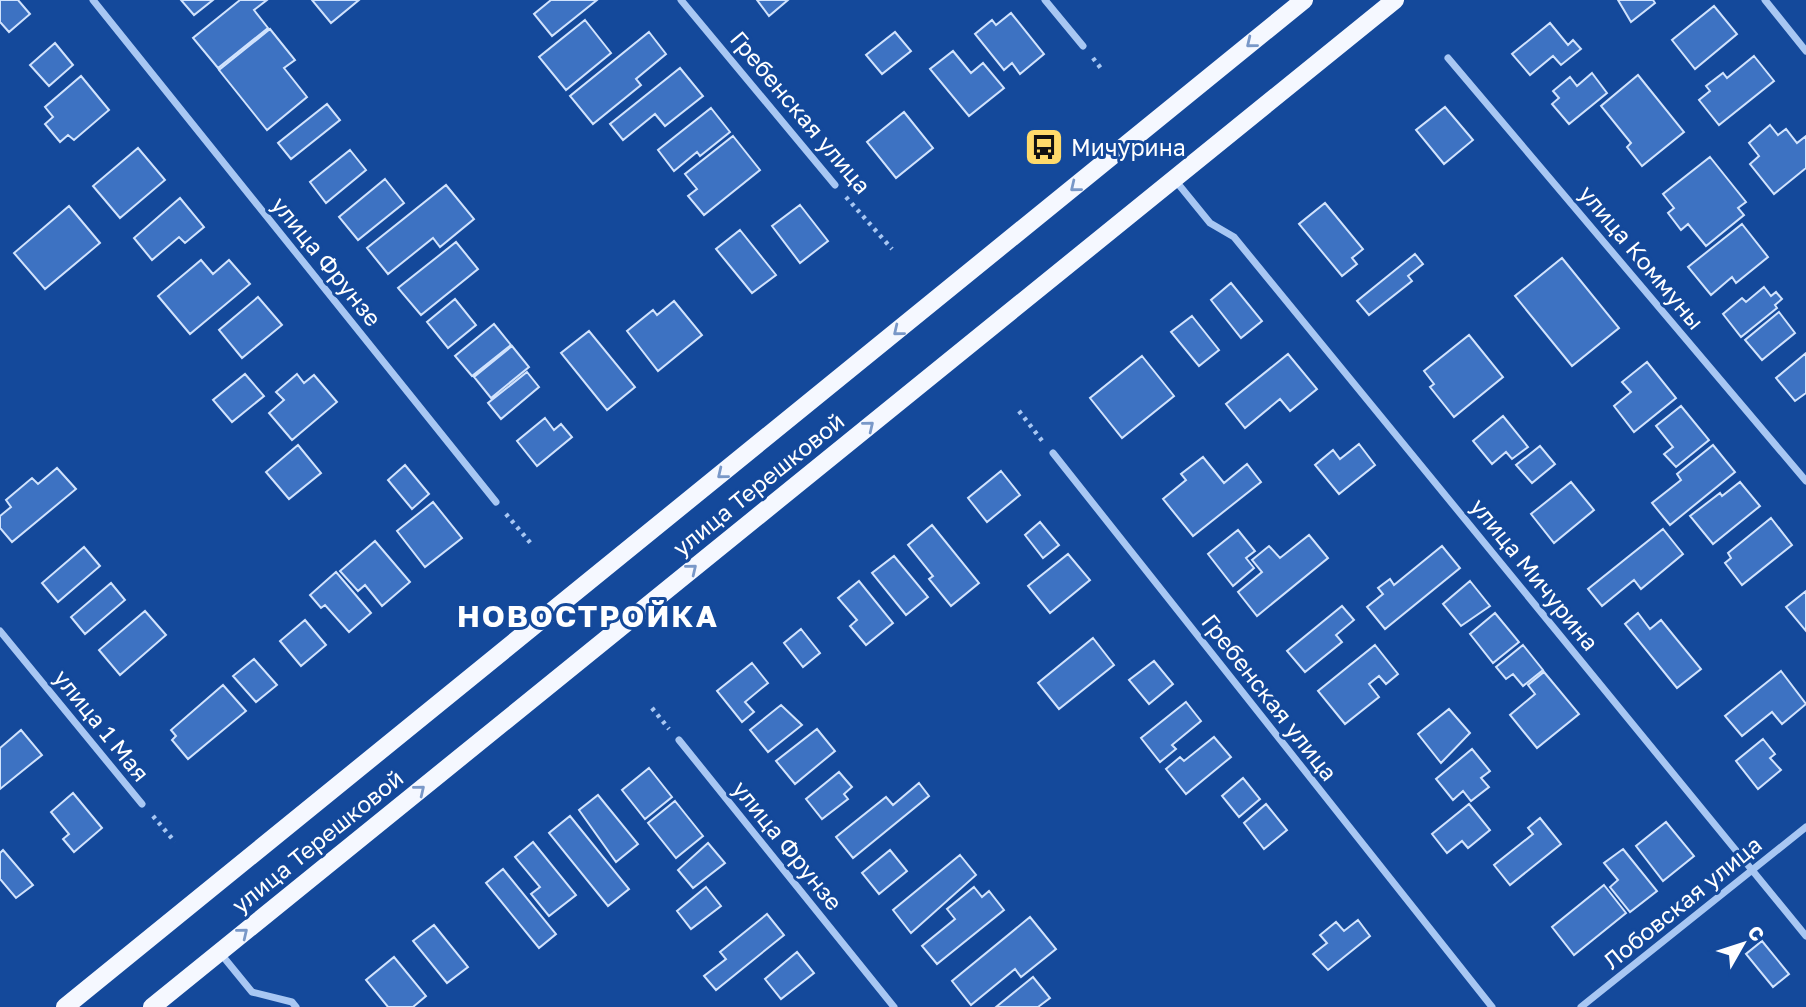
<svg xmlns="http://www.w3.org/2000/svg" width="1806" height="1007" font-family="'Golos Text',sans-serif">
	<rect width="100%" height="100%" fill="#14499b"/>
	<path fill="#3d72c2" stroke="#d1e3fd" stroke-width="2" d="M0,0H18L30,14L9,32L0,22Z
		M181,0H213L194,15Z
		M240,0H267L254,10L268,28L218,68L193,38Z
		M312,0H359L331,23Z
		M551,0H597L552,36L534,14Z
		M757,0H788L769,16Z
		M1618,0H1653L1655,3L1631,22Z
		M1714,6L1737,34L1695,69L1672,40Z
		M1011,13L1044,54L1020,74L1012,63L1004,70L975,34L992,20L996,25Z
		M585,20L611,53L566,90L539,57Z
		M1550,23L1568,45L1573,40L1581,49L1561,65L1553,56L1530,75L1512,54Z
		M270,29L295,60L284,68L307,97L267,130L219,70Z
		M649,32L666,54L636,79L641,85L593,124L570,96Z
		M895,32L911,51L882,74L866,55Z
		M55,43L73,65L49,86L30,65Z
		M953,51L971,73L983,63L1004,88L969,116L930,69Z
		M1754,56L1774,81L1719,125L1699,100L1710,91L1706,86L1723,73L1727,78Z
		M680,68L703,96L665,126L655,114L623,140L610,124Z
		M1592,73L1607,93L1569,124L1552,104L1559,98L1553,91L1570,77L1577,86Z
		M1638,75L1684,132L1642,166L1627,147L1631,143L1601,106Z
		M81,76L109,110L74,140L68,135L60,142L45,124L53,117L45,107Z
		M327,104L340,120L291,159L278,143Z
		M1445,107L1473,140L1444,164L1416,130Z
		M711,108L730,132L700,156L697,152L674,171L658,150Z
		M904,112L933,148L896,178L867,142Z
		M1770,125L1778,135L1786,129L1797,143L1806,136V168L1774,194L1750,164L1759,156L1749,143Z
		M733,136L760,170L704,215L688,196L697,189L685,174Z
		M138,148L165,180L120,218L93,186Z
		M350,150L366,170L326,203L310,182Z
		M1710,157L1746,202L1738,208L1744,215L1706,246L1688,224L1681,230L1668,213L1674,208L1663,194Z
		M385,179L404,203L358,240L339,217Z
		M446,185L474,219L440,247L433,238L388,274L367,248Z
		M180,198L204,227L185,243L179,237L152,260L134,238Z
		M1325,203L1363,249L1352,258L1357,264L1342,276L1299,224Z
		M800,205L828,241L800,263L772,226Z
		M69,206L100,243L45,289L14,253Z
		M1742,224L1768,257L1736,283L1732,277L1711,295L1688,267Z
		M740,230L776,275L752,293L716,249Z
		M456,242L478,269L421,315L398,288Z
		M1415,254L1423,264L1408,276L1412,281L1369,315L1357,301Z
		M1562,258L1619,328L1572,366L1515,296Z
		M201,260L213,274L229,260L250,284L190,334L158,296Z
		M1231,283L1262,321L1241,338L1211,300Z
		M1764,287L1771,296L1776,292L1782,299L1775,305L1777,308L1741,337L1723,314L1742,298L1746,302Z
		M258,297L282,325L242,358L219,330Z
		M455,299L476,325L448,348L427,322Z
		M674,301L702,335L658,371L627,331L653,310L657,315Z
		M1779,312L1795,333L1762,360L1745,340Z
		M1192,316L1219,350L1199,366L1171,332Z
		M494,324L511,345L472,376L455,356Z
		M589,331L635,387L607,410L561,353Z
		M1469,335L1503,377L1454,417L1430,387L1434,384L1424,371Z
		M512,346L529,367L491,398L474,377Z
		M1806,353V393L1795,401L1776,378Z
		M1288,354L1317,389L1290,411L1280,399L1245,428L1226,404Z
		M1142,356L1174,396L1122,438L1090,398Z
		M1647,362L1676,398L1634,432L1614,406L1631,392L1622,382Z
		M527,372L539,387L501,419L488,403Z
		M245,374L264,396L232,422L213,400Z
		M297,374L304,383L314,375L337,402L292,440L269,413L284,400L276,392Z
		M1681,406L1709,440L1676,467L1664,454L1673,447L1656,426Z
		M1503,416L1528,447L1512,459L1506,452L1492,464L1473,441Z
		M545,418L554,430L561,424L572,437L537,466L517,441Z
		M1359,444L1375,465L1339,494L1315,465L1333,450L1340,459Z
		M298,445L321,473L289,499L266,472Z
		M1713,445L1735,472L1670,525L1652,503L1681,480L1677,474Z
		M1540,446L1555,464L1532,483L1516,465Z
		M1203,457L1224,483L1247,464L1261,482L1193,536L1163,499L1186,480L1181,474Z
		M405,465L429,494L412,509L388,480Z
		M57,468L76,489L12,542L0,528V516L11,507L6,500L32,478L38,484Z
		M1001,471L1020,495L987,522L968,498Z
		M1571,482L1594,510L1554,543L1531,514Z
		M1740,482L1760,506L1713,544L1690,516L1720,493L1722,496Z
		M433,502L462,538L425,567L397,531Z
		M1771,518L1792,545L1742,585L1725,563L1731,558L1728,553Z
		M1040,522L1059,545L1043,558L1025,535Z
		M932,525L979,583L951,606L929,579L933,576L908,545Z
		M1663,529L1683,554L1641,589L1634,580L1602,606L1588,589Z
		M1238,530L1255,551L1246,558L1254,568L1233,586L1208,554Z
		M1309,535L1328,558L1257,616L1238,592L1262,572L1252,560L1269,546L1280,558Z
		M375,541L410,582L382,606L365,585L358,591L340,571Z
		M1442,546L1460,568L1385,629L1367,607L1383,594L1378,588L1390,579L1394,585Z
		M84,547L100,566L58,602L42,583Z
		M1068,554L1090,580L1050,613L1028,586Z
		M894,556L928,597L906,615L872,573Z
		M336,572L371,613L349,632L325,605L321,608L310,595Z
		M859,581L893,623L866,645L850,626L857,620L838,598Z
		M1470,581L1490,606L1461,626L1443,604Z
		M111,583L125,600L85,634L71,617Z
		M1806,591V631L1786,607Z
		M1342,606L1354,620L1336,635L1342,642L1305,672L1287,651Z
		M145,611L166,635L120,675L99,650Z
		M1495,613L1519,642L1493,663L1470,634Z
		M1638,613L1650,629L1661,620L1701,669L1677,688L1625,624Z
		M305,620L326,645L301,666L280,641Z
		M801,629L820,653L803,667L784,643Z
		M1093,638L1114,665L1059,709L1038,683Z
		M1375,645L1398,674L1386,684L1379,676L1369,684L1379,697L1345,724L1318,691Z
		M1523,645L1543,670L1523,686L1513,674L1506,679L1496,667Z
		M254,659L277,685L256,702L233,676Z
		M1154,661L1173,684L1149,704L1129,680Z
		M752,663L768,683L745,702L754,712L742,722L717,691Z
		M1781,671L1806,704L1782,724L1772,712L1742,736L1725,716Z
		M1544,672L1579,714L1537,748L1510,715L1535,694L1528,685Z
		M223,685L246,711L188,759L172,740L176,736L171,730Z
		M1186,702L1201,721L1172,745L1176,749L1160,762L1141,738Z
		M781,705L802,725L768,752L750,730Z
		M1449,709L1470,733L1441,763L1418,734Z
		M817,729L835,751L795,784L776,761Z
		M21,730L42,755L0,789V748Z
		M1214,737L1231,757L1186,794L1166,769L1180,757L1184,761Z
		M1763,739L1775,754L1770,758L1781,770L1758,789L1736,761Z
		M1472,749L1490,771L1481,778L1489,787L1471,801L1463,791L1453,800L1436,779Z
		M649,768L672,797L645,819L622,790Z
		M839,772L852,787L844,794L848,799L822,819L806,799Z
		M1243,778L1260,799L1239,817L1222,796Z
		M919,783L929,796L853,858L836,837L886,797L893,805Z
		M73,793L102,828L74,852L63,839L69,834L51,812Z
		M598,795L638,844L616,862L579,810Z
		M675,801L703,836L676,858L648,823Z
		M1266,804L1287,830L1264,849L1244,823Z
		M1469,804L1490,830L1468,848L1462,841L1447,853L1432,834Z
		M570,816L629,889L608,906L549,833Z
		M1540,818L1561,844L1510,885L1494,865L1533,834L1528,828Z
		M1666,822L1694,856L1663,881L1636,846Z
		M533,842L576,895L549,916L531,894L540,887L515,857Z
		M708,843L725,863L693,888L678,870Z
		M1623,849L1657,891L1630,912L1610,887L1618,880L1604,863Z
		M3,850L33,885L16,898L0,879V853Z
		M890,850L907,871L879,894L862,873Z
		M960,855L976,875L911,933L893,910Z
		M503,869L556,934L539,948L486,883Z
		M1604,885L1626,913L1574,955L1552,927Z
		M706,887L721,906L691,929L677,911Z
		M974,887L982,897L989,891L1004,910L937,964L922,946L955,919L947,909Z
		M767,914L784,935L716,990L704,976L726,959L720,952Z
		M1030,917L1056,949L1021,977L1015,969L971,1005L952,981Z
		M1358,920L1370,936L1328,970L1313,954L1327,943L1320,935L1336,922L1344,931Z
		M434,925L468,967L447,983L413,941Z
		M1762,941L1789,974L1773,987L1746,954Z
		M797,952L814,973L781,999L765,979Z
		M394,957L426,996L413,1007H388L366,980Z
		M1033,977L1050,998L1038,1007H996Z"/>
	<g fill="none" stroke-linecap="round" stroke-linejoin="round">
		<path stroke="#a8c7f3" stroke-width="4.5" stroke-dasharray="3.5 5" stroke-linecap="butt" d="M1093,58L1103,71
			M846,197L892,249
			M1019,411L1043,442
			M506,514L533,546
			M652,708L669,729
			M153,816L175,842"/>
		<path stroke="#a8c7f3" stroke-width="7" d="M93,0L496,502
			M681,0L835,185
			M1045,0L1083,46
			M1765,0L1806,51
			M1448,58L1806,481
			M1175,180L1210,223L1234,237L1261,270L1806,936
			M1053,453L1492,1007
			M0,631L142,804
			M679,740L894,1007
			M221,954L252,992L292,1002L296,1007
			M1581,1007L1806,827"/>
		<path stroke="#f5f8ff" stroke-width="18" d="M65,1007L1304,0
			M152,1007L1395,0"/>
	</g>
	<defs><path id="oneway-chevron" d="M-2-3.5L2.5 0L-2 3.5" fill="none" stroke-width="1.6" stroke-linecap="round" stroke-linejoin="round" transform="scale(1.75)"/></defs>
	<g stroke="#7998c8">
		<use href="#oneway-chevron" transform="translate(1251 43) rotate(141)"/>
		<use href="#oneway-chevron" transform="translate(1075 187) rotate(141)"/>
		<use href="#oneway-chevron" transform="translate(898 331) rotate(141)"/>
		<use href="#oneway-chevron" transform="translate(869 426) rotate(-39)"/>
		<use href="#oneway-chevron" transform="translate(722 474) rotate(141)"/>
		<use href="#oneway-chevron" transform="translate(692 569) rotate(-39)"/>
		<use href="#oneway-chevron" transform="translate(420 790) rotate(-39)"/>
		<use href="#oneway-chevron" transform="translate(243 933) rotate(-39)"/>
	</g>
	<defs>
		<g id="bus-square" transform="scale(2.0125)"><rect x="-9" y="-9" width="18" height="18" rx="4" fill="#ffda6b" stroke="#14499b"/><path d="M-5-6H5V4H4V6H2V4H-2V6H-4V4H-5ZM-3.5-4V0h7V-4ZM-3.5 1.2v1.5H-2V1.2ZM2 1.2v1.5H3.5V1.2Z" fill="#111"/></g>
	</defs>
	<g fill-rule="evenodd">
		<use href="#bus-square" x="1044" y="147"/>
	</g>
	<g text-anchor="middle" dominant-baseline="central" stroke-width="6" stroke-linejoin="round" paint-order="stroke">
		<g font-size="23" fill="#fff" stroke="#14499b">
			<text transform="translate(801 112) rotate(50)">Гребенская улица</text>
			<text transform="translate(1642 257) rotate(50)">улица Коммуны</text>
			<text transform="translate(327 261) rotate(51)">улица Фрунзе</text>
			<text transform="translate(758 484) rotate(-39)">улица Терешковой</text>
			<text transform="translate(1535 574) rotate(51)">улица Мичурина</text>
			<text transform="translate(1270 697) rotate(52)">Гребенская улица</text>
			<text transform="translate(102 725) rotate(51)">улица 1 Мая</text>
			<text transform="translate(317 841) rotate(-39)">улица Терешковой</text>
			<text transform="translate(788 845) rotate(51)">улица Фрунзе</text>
			<text transform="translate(1682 902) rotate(-39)">Лобовская улица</text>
		</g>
		<g font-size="23" fill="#fff" stroke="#14499b" text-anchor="start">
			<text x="1071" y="147">Мичурина</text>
		</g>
		<g font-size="30" font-weight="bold" letter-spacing="2" fill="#fff" stroke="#14499b">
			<text x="588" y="616">НОВОСТРОЙКА</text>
		</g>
	</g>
	<g transform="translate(1743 944) rotate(51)" stroke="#14499b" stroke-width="5" paint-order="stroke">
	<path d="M0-5L12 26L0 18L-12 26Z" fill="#ffffff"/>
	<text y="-10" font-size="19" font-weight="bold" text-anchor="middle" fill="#ffffff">С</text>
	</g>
</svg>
